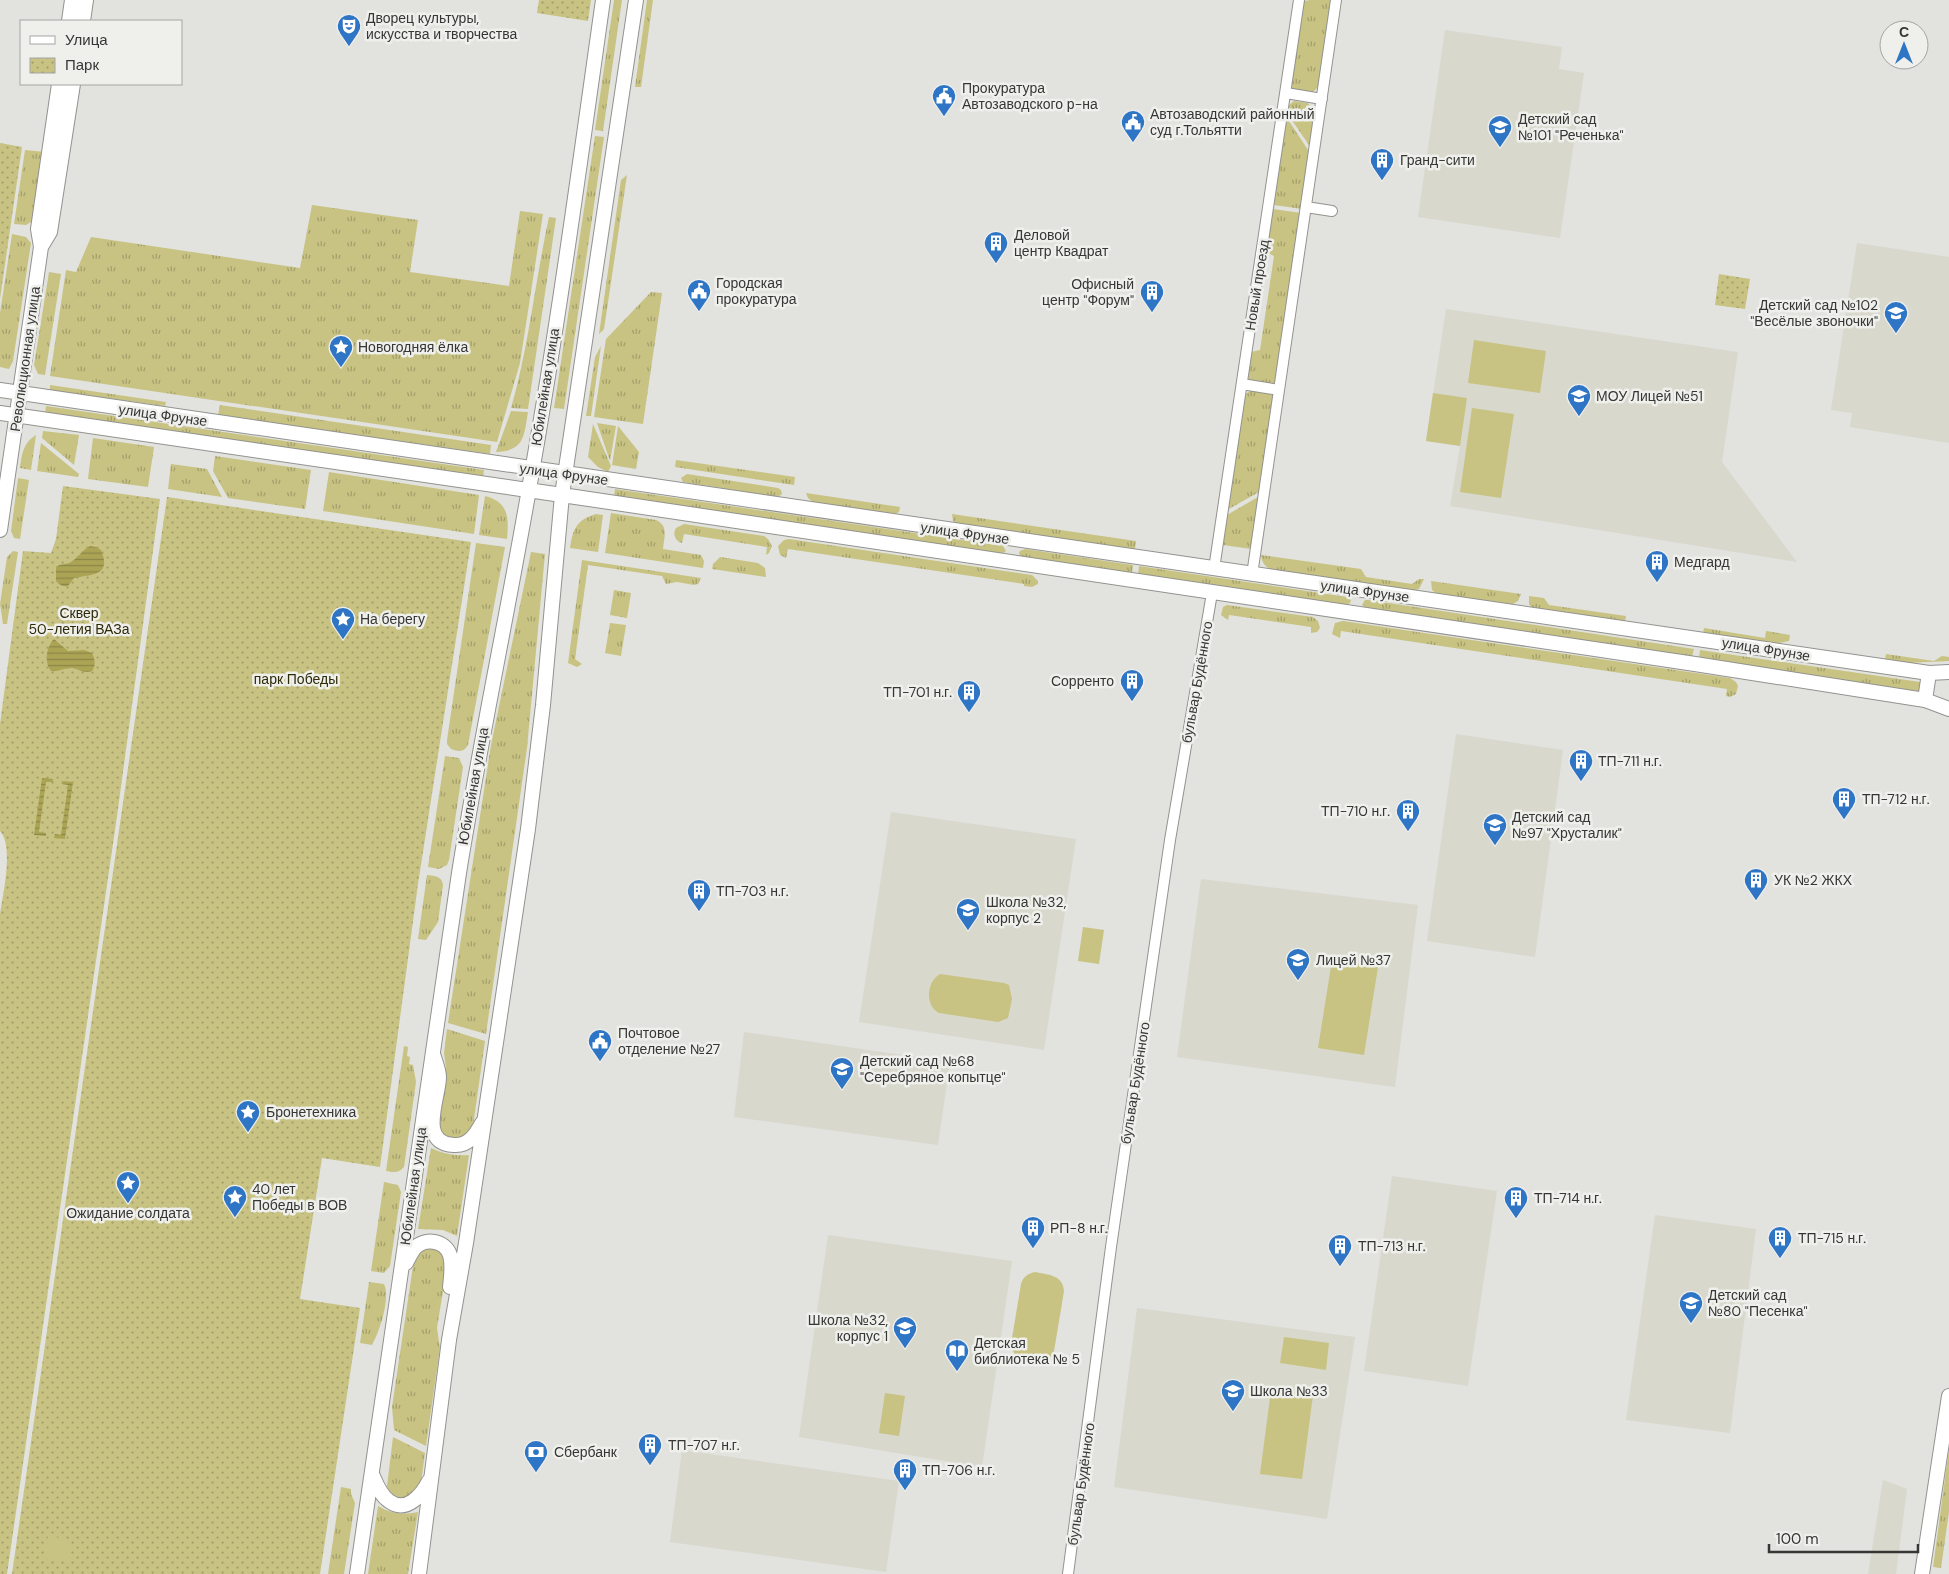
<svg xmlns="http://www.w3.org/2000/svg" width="1949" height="1574" font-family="'DM Sans',sans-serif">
	<defs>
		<pattern id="grass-tufts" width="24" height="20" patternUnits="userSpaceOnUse" patternTransform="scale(1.25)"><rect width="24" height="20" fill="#c8c382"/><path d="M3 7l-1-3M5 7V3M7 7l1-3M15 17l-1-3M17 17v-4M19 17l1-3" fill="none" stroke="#a39f6b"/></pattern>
		<pattern id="park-dots" width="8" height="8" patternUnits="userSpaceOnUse" patternTransform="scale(1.25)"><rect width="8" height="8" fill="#c8c382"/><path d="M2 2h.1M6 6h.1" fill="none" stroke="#a39f6b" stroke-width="1.8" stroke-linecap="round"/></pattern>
		<pattern id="water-rules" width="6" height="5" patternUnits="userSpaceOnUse" patternTransform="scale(1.25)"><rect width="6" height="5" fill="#aba455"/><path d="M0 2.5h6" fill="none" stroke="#8c8647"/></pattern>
	</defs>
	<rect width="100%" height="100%" fill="#e2e2df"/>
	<path fill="#d8d8cd" d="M1445,30L1562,47L1559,69L1584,73L1560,238L1418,217Z
		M1857,243L1949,257V443L1850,427L1852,413L1831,410Z
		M1446,309L1738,352L1722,462L1797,562L1450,506L1460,446L1426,441Z
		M1456,734L1563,750L1535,957L1427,941Z
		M891,812L1076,839L1044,1050L859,1022Z
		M1201,879L1418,905L1395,1087L1177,1057Z
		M744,1032L950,1062L938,1145L734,1117Z
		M1392,1176L1497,1191L1468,1386L1364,1371Z
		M1655,1215L1756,1229L1730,1433L1626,1420Z
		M828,1235L1012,1261L982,1467L799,1437Z
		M1137,1308L1355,1337L1327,1519L1114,1487Z
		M682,1450L899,1481L886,1572L670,1542Z
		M1883,1480L1907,1489L1896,1574H1868Z"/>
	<path fill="url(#grass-tufts)" d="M614,0H622L603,131L595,130Z
		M647,0H653L641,87H635Z
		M1311,0H1332L1318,87L1313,92L1292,90L1290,85L1303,1Z
		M1294,101L1308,103L1315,113L1311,148L1287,113L1289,105Z
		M1287,118L1310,153L1302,209L1274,205Z
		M595,136L604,137L564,409L554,408Z
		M25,150L45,152L34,220L26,225L14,224Z
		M627,175L604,329L599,334L621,180Z
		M312,205L418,220L410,272L509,286L520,211L543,214L520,363L497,442L50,376L66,270L76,272L91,237L300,268Z
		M1273,209L1301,213L1276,381L1272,385L1250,382L1247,376L1251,352L1260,350L1274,256L1266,252Z
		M549,217L556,218L528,409L511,408C529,346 535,281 549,217Z
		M12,234L26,237L31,243L13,361L9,369L0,367V313Z
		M49,272L61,274L45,375L38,374L34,365Z
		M651,292L662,293L643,424L594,417L606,339Z
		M601,346L591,416H586L595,357Z
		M50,385L166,402L165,406L50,390Z
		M1250,391L1269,393L1273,396V399L1259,492L1227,510L1245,395Z
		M220,405L491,445L490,454L218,415Z
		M46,406L484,470L483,479L45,414Z
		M511,411L528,412C524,435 525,451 496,452Z
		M597,423L616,426L610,461Z
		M593,424L611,466L608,472L598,467L588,457Z
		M618,426L639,452L636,469L612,465Z
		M43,431L79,435L74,465L42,438Z
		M36,435L31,470L20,468C22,454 23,443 36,435Z
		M93,438L154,447L148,487L88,479Z
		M41,443L79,474L78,477L37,471Z
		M215,456L311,470L305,509L228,498L213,471Z
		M676,460L795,477L794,485L675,467Z
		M171,464L207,469L222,497L168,489Z
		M329,472L479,495L474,534L323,511Z
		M687,474L778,488L781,490L782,494L778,497L683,482L681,478Z
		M18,478L29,480L20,539L14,538L11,531Z
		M615,489L1003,546L1006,551L1002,554L614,497Z
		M806,493L900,507L899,512L895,514L814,503L808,498Z
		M485,496C509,502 509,518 507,539L479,535Z
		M1258,497L1251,549L1223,545L1227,515Z
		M611,513L656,520C669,526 664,537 663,549L701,555L704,561L703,568L605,553Z
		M596,514L603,515L598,552L570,548C573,529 576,520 596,514Z
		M952,514L1136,541L1135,549L958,524L953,521Z
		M684,524L764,536L768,539L772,546L769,553L766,555L767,547L684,534L682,543L679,542C674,538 673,533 676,528Z
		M789,539L1032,575L1038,581V584L1032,587L1024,586V584L788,549L786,558L780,555L778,546L784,540Z
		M476,543L505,547L468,745C464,752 459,752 451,749L447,744V740Z
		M1025,549L1133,565L1132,574L1020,556L1019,553L1020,551Z
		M13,551L18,552L7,624H3L0,604L7,557Z
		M531,552L545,554L527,748L486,1034L448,1023L491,745Z
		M1261,555L1361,569L1366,577L1412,584L1419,579H1424L1419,589L1413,591L1274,570C1266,568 1262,564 1261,555Z
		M720,557L758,563L765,568L766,577L712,569L713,564Z
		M582,560L701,578L698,584L694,585L677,582L666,584L662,576L588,565L575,659L582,664L577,667L568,663Z
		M1139,566L1347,597L1351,600L1350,603L1346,606L1138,575Z
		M1431,581L1521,594L1518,601L1511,605L1438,595L1432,590Z
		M614,590L631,593L627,618L610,615Z
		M1529,596L1544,598L1549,605L1626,616L1625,622L1532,608L1529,604Z
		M1365,600H1369L1694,649L1692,657L1366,609L1362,605Z
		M1227,605L1313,617L1318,621L1320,628L1317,632L1311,633V627L1229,615L1228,620L1221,615L1223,607Z
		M1343,621L1730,678L1736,682L1738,686L1736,694L1730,697L1726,696L1727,689L1341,631L1340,638L1332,634L1335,623Z
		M610,623L626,625L621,656L605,653Z
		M1704,628L1765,638L1766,631L1790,635L1789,641L1774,644L1703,633Z
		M1700,650L1920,682L1922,684L1920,690L1917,691L1699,658Z
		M1886,654L1934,661L1942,656L1949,657V661L1906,663L1885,660Z
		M445,756L459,758L463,767L449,860L447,865L439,869L428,867Z
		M427,875C435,876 442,876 443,885L438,922L426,940L418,939Z
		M447,1029L485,1041L473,1126L472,1130L460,1139L448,1137L443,1134L440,1130L439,1120L446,1068L444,1053Z
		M404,1046L408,1047L407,1056L410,1057L409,1064L413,1065L416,1082L404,1167C398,1174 393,1172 386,1171Z
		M431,1148C444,1154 454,1156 469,1155L457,1236L443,1230L418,1229Z
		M384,1182L398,1185L401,1192L390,1266L384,1273L371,1271Z
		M421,1248L442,1249L447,1267L437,1328L440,1348L426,1446L394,1430L392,1407L414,1259Z
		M369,1282L384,1284C391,1298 379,1333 372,1345L360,1343Z
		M393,1437L425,1453L421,1483L407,1499C398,1498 390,1497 387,1486Z
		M1949,1449V1512L1941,1568L1933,1567Z
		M341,1487L351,1489V1494L355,1503L344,1574H328Z
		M378,1506C392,1514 402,1515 418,1512L408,1574H368Z"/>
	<path fill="url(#park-dots)" d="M539,0H591L588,21L537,13Z
		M0,143L22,147L0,299Z
		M1719,274L1750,279L1745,309L1715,305Z
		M63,486L160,499L117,816L7,1574H0V914C3,894 14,846 0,831V724L23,551L51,553L56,539Z
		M167,497L471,542L418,884L380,1167L322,1158L300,1299L360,1308L320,1574H12Z"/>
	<path fill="#c8c382" d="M1474,340L1546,351L1540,393L1468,383Z
		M1433,393L1467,398L1460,446L1426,441Z
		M1472,408L1514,414L1501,498L1460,492Z
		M1083,927L1104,930L1099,964L1078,961Z
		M1332,960L1378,967L1364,1055L1318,1048Z
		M940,974L1004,983L1009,985L1012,999L1008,1018L998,1022L939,1013C925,1006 926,982 940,974Z
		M1035,1272C1049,1275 1063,1275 1064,1291L1054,1351C1045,1372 1014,1366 1011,1344L1021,1284C1023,1277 1027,1274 1035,1272Z
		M1284,1337L1329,1343L1326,1370L1280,1363Z
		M1271,1390L1313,1395L1302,1479L1260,1474Z
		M885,1393L905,1396L899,1436L879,1433Z
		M48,1536L72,1540L68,1562L44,1558Z"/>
	<path fill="url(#water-rules)" d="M90,546L96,547L101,550C112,576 92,574 74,578L68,586C62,587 60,585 56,581V567C61,563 66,565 71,562C79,557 82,550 90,546Z
		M54,639L68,651L84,650L92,653C95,659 96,666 92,671C84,674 79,669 72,668C64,668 58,672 51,671C44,663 46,647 54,639Z
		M42,778L53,779V782H46L39,832L46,833V836L34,835Z
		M63,781L73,782L65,839L54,838L55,834L61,835L68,785L62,784Z"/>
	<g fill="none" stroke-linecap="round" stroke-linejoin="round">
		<g stroke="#92928f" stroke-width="12">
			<path id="minor" d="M1286,93L1322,99
				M1306,207L1332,211
				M1242,384L1279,390
				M1214,569L1299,0
				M1252,575L1336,0
				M1068,1574L1111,1247L1170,840L1212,593"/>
		</g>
		<g stroke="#92928f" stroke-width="16">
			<path id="secondary" d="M69,21L72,0
				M83,21L86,0
				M41,247L50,232L73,84
				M0,390L1929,673L1949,672
				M0,413L562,495L1695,664L1925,700L1949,709
				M0,530L41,247L38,229L59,84
				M1925,700L1929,673
				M433,1054C435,1061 439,1070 439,1077C439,1098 417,1143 454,1145C469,1146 476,1134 482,1123
				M406,1263C408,1259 411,1253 414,1249C424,1237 445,1240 450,1255C453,1266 451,1277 450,1287
				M372,1474C376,1483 380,1495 389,1501C406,1514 422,1495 429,1481
				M357,1574L459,873C481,736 510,602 533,466C560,311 581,155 603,0
				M419,1574L449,1340L466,1243L528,829L543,705L562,495L636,0
				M1922,1574L1949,1396"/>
		</g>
		<use href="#minor" stroke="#fff" stroke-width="10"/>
		<use href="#secondary" stroke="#fff" stroke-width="14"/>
	</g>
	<defs>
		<g id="theatre-pin" transform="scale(1.25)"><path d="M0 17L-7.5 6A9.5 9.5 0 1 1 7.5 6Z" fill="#2e75c6" stroke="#efefec"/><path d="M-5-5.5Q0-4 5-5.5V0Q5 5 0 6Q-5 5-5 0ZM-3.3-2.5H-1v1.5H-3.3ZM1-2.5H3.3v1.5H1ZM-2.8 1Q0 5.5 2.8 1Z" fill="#fff"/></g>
		<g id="civic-pin" transform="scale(1.25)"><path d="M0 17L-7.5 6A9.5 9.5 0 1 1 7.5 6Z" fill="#2e75c6" stroke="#efefec"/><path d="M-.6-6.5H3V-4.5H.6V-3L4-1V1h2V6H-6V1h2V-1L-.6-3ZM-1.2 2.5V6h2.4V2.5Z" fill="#fff"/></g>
		<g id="school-pin" transform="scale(1.25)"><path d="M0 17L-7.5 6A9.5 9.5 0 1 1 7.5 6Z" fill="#2e75c6" stroke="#efefec"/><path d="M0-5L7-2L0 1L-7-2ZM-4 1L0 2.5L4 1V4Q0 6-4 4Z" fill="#fff"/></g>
		<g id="building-pin" transform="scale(1.25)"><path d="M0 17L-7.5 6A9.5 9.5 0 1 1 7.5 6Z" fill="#2e75c6" stroke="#efefec"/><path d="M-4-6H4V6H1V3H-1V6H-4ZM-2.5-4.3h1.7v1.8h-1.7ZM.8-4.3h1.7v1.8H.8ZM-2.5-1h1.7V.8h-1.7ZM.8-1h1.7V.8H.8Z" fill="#fff"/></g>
		<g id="sight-pin" transform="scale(1.25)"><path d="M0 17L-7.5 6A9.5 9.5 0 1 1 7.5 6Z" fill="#2e75c6" stroke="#efefec"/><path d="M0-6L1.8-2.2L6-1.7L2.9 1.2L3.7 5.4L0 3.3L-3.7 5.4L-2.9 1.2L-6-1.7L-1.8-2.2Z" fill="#fff"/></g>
		<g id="library-pin" transform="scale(1.25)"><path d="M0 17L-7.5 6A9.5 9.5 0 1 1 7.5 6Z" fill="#2e75c6" stroke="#efefec"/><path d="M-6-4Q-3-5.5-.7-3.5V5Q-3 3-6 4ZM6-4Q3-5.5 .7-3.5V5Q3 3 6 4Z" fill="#fff"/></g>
		<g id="bank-pin" transform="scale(1.25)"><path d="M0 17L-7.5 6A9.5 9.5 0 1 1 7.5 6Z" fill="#2e75c6" stroke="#efefec"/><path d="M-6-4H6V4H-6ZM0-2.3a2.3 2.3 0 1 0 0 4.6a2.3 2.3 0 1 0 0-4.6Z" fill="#fff"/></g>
	</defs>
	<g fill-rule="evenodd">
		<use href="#theatre-pin" x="349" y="26"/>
		<use href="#civic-pin" x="944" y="96"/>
		<use href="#civic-pin" x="1133" y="122"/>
		<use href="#school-pin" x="1500" y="127"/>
		<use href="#building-pin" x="1382" y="160"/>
		<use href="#building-pin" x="996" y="243"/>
		<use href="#civic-pin" x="699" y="291"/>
		<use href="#building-pin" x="1152" y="292"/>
		<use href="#school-pin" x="1896" y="313"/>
		<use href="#sight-pin" x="341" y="347"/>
		<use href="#school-pin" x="1579" y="396"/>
		<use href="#building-pin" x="1657" y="562"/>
		<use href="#sight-pin" x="343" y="619"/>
		<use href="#building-pin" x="1132" y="681"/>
		<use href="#building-pin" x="969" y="692"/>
		<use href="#building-pin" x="1581" y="761"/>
		<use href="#building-pin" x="1844" y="799"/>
		<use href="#building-pin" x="1408" y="811"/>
		<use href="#school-pin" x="1495" y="825"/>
		<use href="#building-pin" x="1756" y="880"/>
		<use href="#building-pin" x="699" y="891"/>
		<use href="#school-pin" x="968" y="910"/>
		<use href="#school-pin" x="1298" y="960"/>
		<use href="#civic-pin" x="600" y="1041"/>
		<use href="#school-pin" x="842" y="1069"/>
		<use href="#sight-pin" x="248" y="1112"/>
		<use href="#sight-pin" x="128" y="1183"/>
		<use href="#sight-pin" x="235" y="1197"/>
		<use href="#building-pin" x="1516" y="1198"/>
		<use href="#building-pin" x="1033" y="1228"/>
		<use href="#building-pin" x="1780" y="1238"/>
		<use href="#building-pin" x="1340" y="1246"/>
		<use href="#school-pin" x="1691" y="1303"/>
		<use href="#school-pin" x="905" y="1328"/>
		<use href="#library-pin" x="957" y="1351"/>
		<use href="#school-pin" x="1233" y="1391"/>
		<use href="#building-pin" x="650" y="1445"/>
		<use href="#bank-pin" x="536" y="1452"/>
		<use href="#building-pin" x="905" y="1470"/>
	</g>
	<g text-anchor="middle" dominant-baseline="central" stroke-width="5" stroke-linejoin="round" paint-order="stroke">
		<g font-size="14" fill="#363635" stroke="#efefec" text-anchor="start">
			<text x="366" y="18">Дворец культуры,<tspan x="366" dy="16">искусства и творчества</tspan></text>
			<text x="962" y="88">Прокуратура<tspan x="962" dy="16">Автозаводского р-на</tspan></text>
			<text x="1150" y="114">Автозаводский районный<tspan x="1150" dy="16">суд г.Тольятти</tspan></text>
			<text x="1518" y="119">Детский сад<tspan x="1518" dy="16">№101 "Реченька"</tspan></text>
			<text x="1400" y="160">Гранд-сити</text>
			<text x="1014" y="235">Деловой<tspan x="1014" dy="16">центр Квадрат</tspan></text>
			<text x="716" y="283">Городская<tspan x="716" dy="16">прокуратура</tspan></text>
			<text x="1134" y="284" text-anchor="end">Офисный<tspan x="1134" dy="16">центр "Форум"</tspan></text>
			<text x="1878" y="305" text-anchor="end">Детский сад №102<tspan x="1878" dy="16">"Весёлые звоночки"</tspan></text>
			<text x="358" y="347">Новогодняя ёлка</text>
			<text x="1596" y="396">МОУ Лицей №51</text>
			<text x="1674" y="562">Медгард</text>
			<text x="360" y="619">На берегу</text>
			<text x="1114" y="681" text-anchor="end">Сорренто</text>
			<text x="952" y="692" text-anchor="end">ТП-701 н.г.</text>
			<text x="1598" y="761">ТП-711 н.г.</text>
			<text x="1862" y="799">ТП-712 н.г.</text>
			<text x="1390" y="811" text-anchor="end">ТП-710 н.г.</text>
			<text x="1512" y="817">Детский сад<tspan x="1512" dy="16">№97 "Хрусталик"</tspan></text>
			<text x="1774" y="880">УК №2 ЖКХ</text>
			<text x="716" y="891">ТП-703 н.г.</text>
			<text x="986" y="902">Школа №32,<tspan x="986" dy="16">корпус 2</tspan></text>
			<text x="1316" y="960">Лицей №37</text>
			<text x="618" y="1033">Почтовое<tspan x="618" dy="16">отделение №27</tspan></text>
			<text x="860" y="1061">Детский сад №68<tspan x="860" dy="16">"Серебряное копытце"</tspan></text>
			<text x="266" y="1112">Бронетехника</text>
			<text x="252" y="1189">40 лет<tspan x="252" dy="16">Победы в ВОВ</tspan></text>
			<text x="1534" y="1198">ТП-714 н.г.</text>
			<text x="128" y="1213" text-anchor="middle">Ожидание солдата</text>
			<text x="1050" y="1228">РП-8 н.г.</text>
			<text x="1798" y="1238">ТП-715 н.г.</text>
			<text x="1358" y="1246">ТП-713 н.г.</text>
			<text x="1708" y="1295">Детский сад<tspan x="1708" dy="16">№80 "Песенка"</tspan></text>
			<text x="888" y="1320" text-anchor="end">Школа №32,<tspan x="888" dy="16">корпус 1</tspan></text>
			<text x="974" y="1343">Детская<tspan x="974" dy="16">библиотека № 5</tspan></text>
			<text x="1250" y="1391">Школа №33</text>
			<text x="668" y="1445">ТП-707 н.г.</text>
			<text x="554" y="1452">Сбербанк</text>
			<text x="922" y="1470">ТП-706 н.г.</text>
		</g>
		<g font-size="14" fill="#363635" stroke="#efefec">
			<text transform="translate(1257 285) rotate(-81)">Новый проезд</text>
			<text transform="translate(25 359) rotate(-82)">Революционная улица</text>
			<text transform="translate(545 387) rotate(-81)">Юбилейная улица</text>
			<text transform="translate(163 415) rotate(8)">улица Фрунзе</text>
			<text transform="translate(564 474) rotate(8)">улица Фрунзе</text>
			<text transform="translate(965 533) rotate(8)">улица Фрунзе</text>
			<text transform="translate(1365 591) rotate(8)">улица Фрунзе</text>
			<text transform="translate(1766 649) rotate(9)">улица Фрунзе</text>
			<text transform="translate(1197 682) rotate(-80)">бульвар Будённого</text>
			<text transform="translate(473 786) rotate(-80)">Юбилейная улица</text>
			<text transform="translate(1135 1083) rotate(-81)">бульвар Будённого</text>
			<text transform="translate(413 1186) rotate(-82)">Юбилейная улица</text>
			<text transform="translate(1081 1484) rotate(-82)">бульвар Будённого</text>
		</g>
		<g font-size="14" fill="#2e2b07" stroke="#efefec">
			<text x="79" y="613">Сквер<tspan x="79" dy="16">50-летия ВАЗа</tspan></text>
			<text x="296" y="679">парк Победы</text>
		</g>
	</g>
	<rect x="20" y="20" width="162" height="65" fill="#efefec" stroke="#a5a5a3"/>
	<rect x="30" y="36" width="25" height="8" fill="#ffffff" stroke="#a5a5a3"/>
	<text x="65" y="45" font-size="15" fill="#363635">Улица</text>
	<rect x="30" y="58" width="25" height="15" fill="url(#park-dots)" stroke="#a5a5a3"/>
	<text x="65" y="70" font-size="15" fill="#363635">Парк</text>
	<g transform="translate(1904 45)"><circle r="24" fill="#efefec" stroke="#a5a5a3"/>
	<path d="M0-4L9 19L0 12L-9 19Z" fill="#2e75c6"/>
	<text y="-8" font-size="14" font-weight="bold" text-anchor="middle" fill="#363635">С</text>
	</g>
	<path d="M1769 1544v8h149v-8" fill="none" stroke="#363635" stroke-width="2.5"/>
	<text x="1776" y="1544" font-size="15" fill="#363635" stroke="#efefec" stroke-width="4" paint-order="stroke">100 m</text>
</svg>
